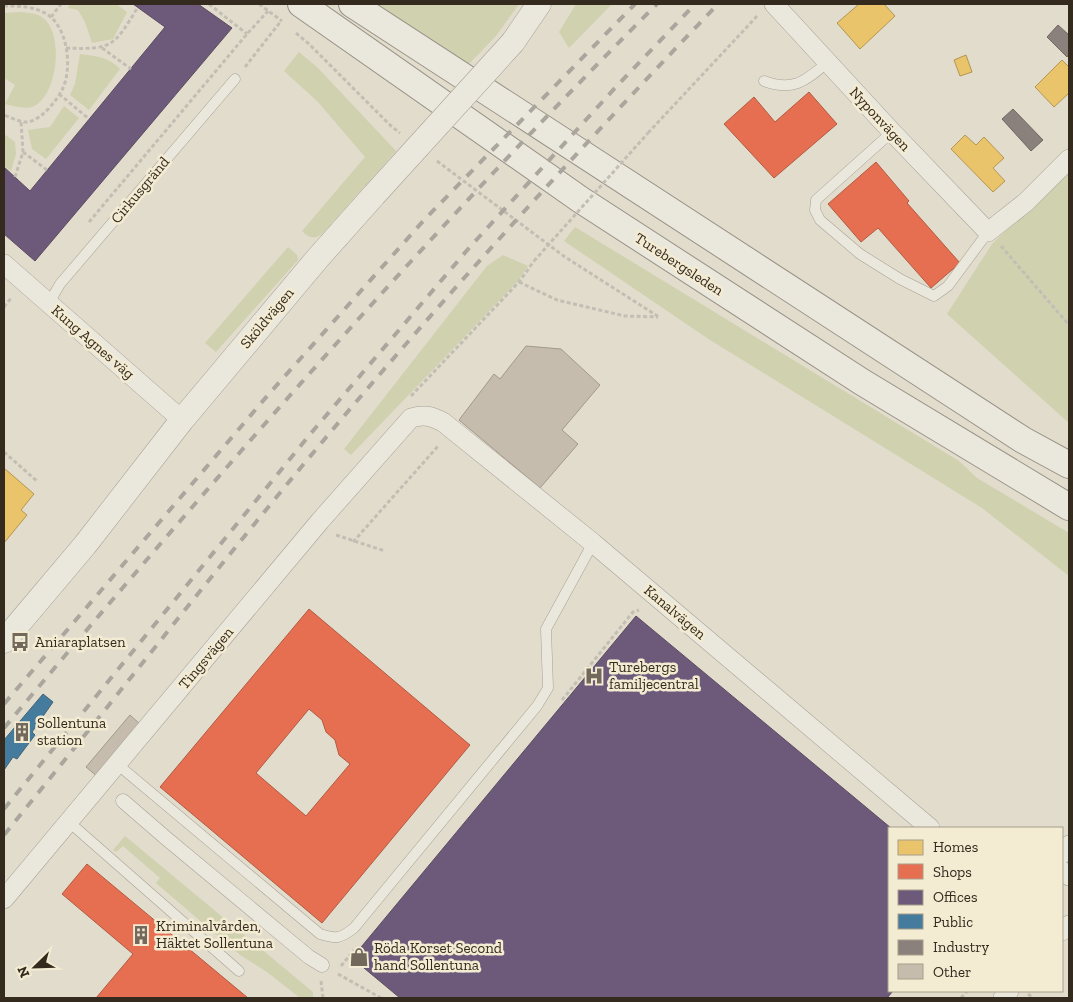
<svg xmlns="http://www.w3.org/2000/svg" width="1073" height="1002" font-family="'Zilla Slab',serif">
	<rect width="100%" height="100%" fill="#e2dccc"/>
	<path fill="#cfd1af" d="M70,4H116L127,12L113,39L92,43L85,22L78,10L68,8Z
		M376,4H519L496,36L467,66Z
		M576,4H612L569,48L559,32Z
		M21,12C29,13 37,13 43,18C65,34 57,99 32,107C24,109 13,106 5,104L15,85L4,78V13Z
		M299,52L318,68L396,151L323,233C315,240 309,238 302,231L365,157L318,102L284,71Z
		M80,54C96,56 109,57 120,69L89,110L70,95L75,84Z
		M64,106L79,118L46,159L32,149L28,130L50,127Z
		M4,134L15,142L16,154L11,171L4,166Z
		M1069,168V423L947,314L992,244Z
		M575,227L959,461L977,478L1069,533V576L982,508L710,340L564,241Z
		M288,247L297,255L298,260L216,352L205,343Z
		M503,255L528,266L518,281L351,455L344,449L487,266Z
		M125,836L313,992V998H300L267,972L240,955L156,883L160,878L123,846L116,852L113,850Z"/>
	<path fill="#e9c46a" stroke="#b39653" d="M859,4H884L895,16L860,49L837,23Z
		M966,55L972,72L960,76L954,60Z
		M1062,60L1069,67V93L1054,107L1035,87Z
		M965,135L976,145L984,137L1004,158L993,168L1005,181L993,192L951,149Z
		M4,468L34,494L21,510L27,515L4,543Z"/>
	<path fill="#e76f51" stroke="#b25a42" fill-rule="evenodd" d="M809,92L837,124L774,178L724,124L754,97L775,122Z
		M876,162L909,201L907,203L960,263L931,288L878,228L861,242L828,204Z
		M309,609L470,745L322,923L160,787ZM309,709L322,720L326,732L335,740L339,755L350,764L306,816L256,773Z
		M87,864L248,998H96L133,954L62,894Z"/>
	<path fill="#6d597a" stroke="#5c4b5e" d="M133,4H198L232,28L35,261L4,234V167L30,191L165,27Z
		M636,616L891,828H889V991H893L887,998H400L352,958Z"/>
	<path fill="#457b9d" stroke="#406377" d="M43,694L53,702L32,732L35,735L17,759L13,757L4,770V740Z"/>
	<path fill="#8a817c" stroke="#706760" d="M1058,25L1069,35V54L1067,57L1047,37Z
		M1013,109L1043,140L1031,151L1002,119Z"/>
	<path fill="#c6bcad" stroke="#a2988c" d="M526,346L561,349L600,385L562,430L578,444L540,488L459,420L494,374L500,379Z
		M130,715L141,725L98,777L86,767Z"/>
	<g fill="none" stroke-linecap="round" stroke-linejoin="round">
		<g stroke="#a7a195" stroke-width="11">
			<path id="service" d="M764,81C793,92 805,81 827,63
				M892,132L816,200L815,210L820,220L860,254L900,279L934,296L948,286L988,232
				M49,303L60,284L235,79
				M117,764L320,934C336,939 340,939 354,928L537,706L548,688L546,629L593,543
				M69,822L239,971"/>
		</g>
		<g stroke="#a7a195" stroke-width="15">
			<path id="pedestrian" d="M123,801L167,839L309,957L322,965"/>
		</g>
		<g stroke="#a7a195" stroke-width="20">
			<path id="minor" d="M774,4L892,132L988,232L1026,202L1069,159
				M4,264L182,420
				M1062,854L1069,845
				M1062,871L1069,876
				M4,899L320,521L411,418C424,414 431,416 443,422L593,543L930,828
				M1062,931L1069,925
				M1003,998L1009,991"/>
		</g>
		<g stroke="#a7a195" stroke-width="25">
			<path id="tertiary" d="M513,42L539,4
				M4,641L85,545L182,420L224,370L317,259L374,195"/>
		</g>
		<g stroke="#979185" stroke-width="28">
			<path id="secondary" d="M301,4L581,200L862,382L1069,507
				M352,4L1023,440L1069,465"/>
		</g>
		<path stroke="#c3beb4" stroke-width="3" stroke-dasharray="4 2.5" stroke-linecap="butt" d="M209,4L247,34
			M259,4L282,21
			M4,6C18,6 32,6 45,13C68,25 73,69 62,90C58,98 50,108 43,114C38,118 32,122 26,122C19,122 10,117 4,115
			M51,17L61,4
			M296,33L309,44L390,125L400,133
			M66,48C113,50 114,46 138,7
			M102,48L131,69
			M245,67L281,21
			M59,94L89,119
			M648,133L758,15
			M23,152L47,170
			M437,161L565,257L659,317
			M15,177L23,152L21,121
			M89,222L247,34L268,11
			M1001,246L1069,325
			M519,282L557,300L625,316L658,317
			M4,307L12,297
			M411,396L519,282L534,261
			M4,452L38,482
			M336,535L385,551
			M353,542L439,445
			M562,700L633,612L639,610
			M341,966L354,950
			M338,974L381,998
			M321,981L323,998
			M1028,994L1033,998
			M961,998L967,991"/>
		<use href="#service" stroke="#eae7dd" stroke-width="10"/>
		<use href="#pedestrian" stroke="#eae7dd" stroke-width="14"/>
		<use href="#minor" stroke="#eae7dd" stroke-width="19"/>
		<use href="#tertiary" stroke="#eae7dd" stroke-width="24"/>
		<use href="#secondary" stroke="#eae7dd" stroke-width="26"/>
		<path stroke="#aaa69d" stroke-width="4" stroke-dasharray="9 9" stroke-linecap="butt" d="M4,704L268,395L425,219L635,4
			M4,728C213,479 427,234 657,4
			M4,809L312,432L469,248L615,88L695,4
			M4,835C111,704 214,571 323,441C449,291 582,146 718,4"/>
		<g stroke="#a7a195" stroke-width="25" stroke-linecap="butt">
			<path id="tertiary-bridge" d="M374,195L513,42"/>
		</g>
		<path stroke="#c3beb4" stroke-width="3" stroke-dasharray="4 2.5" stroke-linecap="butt" d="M534,261L648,133"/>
		<use href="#tertiary-bridge" stroke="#eae7dd" stroke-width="24"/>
	</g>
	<defs>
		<g id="bus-bare" transform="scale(1.5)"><path d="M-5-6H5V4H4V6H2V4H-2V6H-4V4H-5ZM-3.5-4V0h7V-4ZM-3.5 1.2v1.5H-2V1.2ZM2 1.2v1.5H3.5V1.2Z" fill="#72685b" stroke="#f3ebd2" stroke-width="2.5" paint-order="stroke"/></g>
		<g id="hospital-bare" transform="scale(1.5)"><path d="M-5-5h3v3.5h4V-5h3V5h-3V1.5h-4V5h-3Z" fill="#72685b" stroke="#f3ebd2" stroke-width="2.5" paint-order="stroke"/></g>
		<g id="building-bare" transform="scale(1.5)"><path d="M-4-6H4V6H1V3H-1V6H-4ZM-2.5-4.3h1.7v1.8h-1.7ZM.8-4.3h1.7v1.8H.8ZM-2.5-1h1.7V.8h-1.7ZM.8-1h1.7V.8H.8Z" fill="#72685b" stroke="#f3ebd2" stroke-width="2.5" paint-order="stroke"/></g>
		<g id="shop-bare" transform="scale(1.5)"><path d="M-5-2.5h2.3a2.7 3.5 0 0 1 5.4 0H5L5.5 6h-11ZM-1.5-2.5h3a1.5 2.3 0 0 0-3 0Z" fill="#72685b" stroke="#f3ebd2" stroke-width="2.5" paint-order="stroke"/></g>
	</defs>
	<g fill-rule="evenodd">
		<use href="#bus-bare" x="20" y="642"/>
		<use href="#hospital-bare" x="594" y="676"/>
		<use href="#building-bare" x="22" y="732"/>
		<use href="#building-bare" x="141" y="935"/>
		<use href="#shop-bare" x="359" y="957"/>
	</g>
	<g text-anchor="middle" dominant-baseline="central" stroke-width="5" stroke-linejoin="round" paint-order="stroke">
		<g font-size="15" fill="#352a1e" stroke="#f3ebd2">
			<text transform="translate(880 119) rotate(47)">Nyponvägen</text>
			<text transform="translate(140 190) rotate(-50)">Cirkusgränd</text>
			<text transform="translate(679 264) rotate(33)">Turebergsleden</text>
			<text transform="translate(267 318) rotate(-50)">Sköldvägen</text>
			<text transform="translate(93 342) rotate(41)">Kung Agnes väg</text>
			<text transform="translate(675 612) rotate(40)">Kanalvägen</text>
			<text transform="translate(206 658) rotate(-50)">Tingsvägen</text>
		</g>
		<g font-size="15" fill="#352a1e" stroke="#f3ebd2" text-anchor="start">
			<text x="35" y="642">Aniaraplatsen</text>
			<text x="609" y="667">Turebergs<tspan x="609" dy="17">familjecentral</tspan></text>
			<text x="37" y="723">Sollentuna<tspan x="37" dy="17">station</tspan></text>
			<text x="156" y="926">Kriminalvården,<tspan x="156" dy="17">Häktet Sollentuna</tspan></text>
			<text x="374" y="948">Röda Korset Second<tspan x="374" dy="17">hand Sollentuna</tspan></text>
		</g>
	</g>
	<rect width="1073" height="1002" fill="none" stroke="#352a1e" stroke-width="10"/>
	<rect x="888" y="827" width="175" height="165" fill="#f3ebd2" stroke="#a79e8a"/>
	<rect x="898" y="840" width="25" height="15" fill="#e9c46a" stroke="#a79e8a"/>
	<text x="933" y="852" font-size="15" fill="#352a1e">Homes</text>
	<rect x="898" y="864" width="25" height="15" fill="#e76f51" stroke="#a79e8a"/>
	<text x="933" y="877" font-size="15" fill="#352a1e">Shops</text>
	<rect x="898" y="890" width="25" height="15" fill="#6d597a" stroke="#a79e8a"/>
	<text x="933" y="902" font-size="15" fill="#352a1e">Offices</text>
	<rect x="898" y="914" width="25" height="15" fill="#457b9d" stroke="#a79e8a"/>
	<text x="933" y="927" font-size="15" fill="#352a1e">Public</text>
	<rect x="898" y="940" width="25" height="15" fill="#8a817c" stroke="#a79e8a"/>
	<text x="933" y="952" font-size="15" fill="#352a1e">Industry</text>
	<rect x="898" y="964" width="25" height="15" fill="#c6bcad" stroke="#a79e8a"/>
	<text x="933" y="977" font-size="15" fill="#352a1e">Other</text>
	<g transform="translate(35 967) rotate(247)" stroke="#f3ebd2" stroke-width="4" paint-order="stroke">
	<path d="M0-4L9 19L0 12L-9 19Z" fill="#352a1e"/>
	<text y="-8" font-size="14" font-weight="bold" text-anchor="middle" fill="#352a1e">N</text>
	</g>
</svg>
